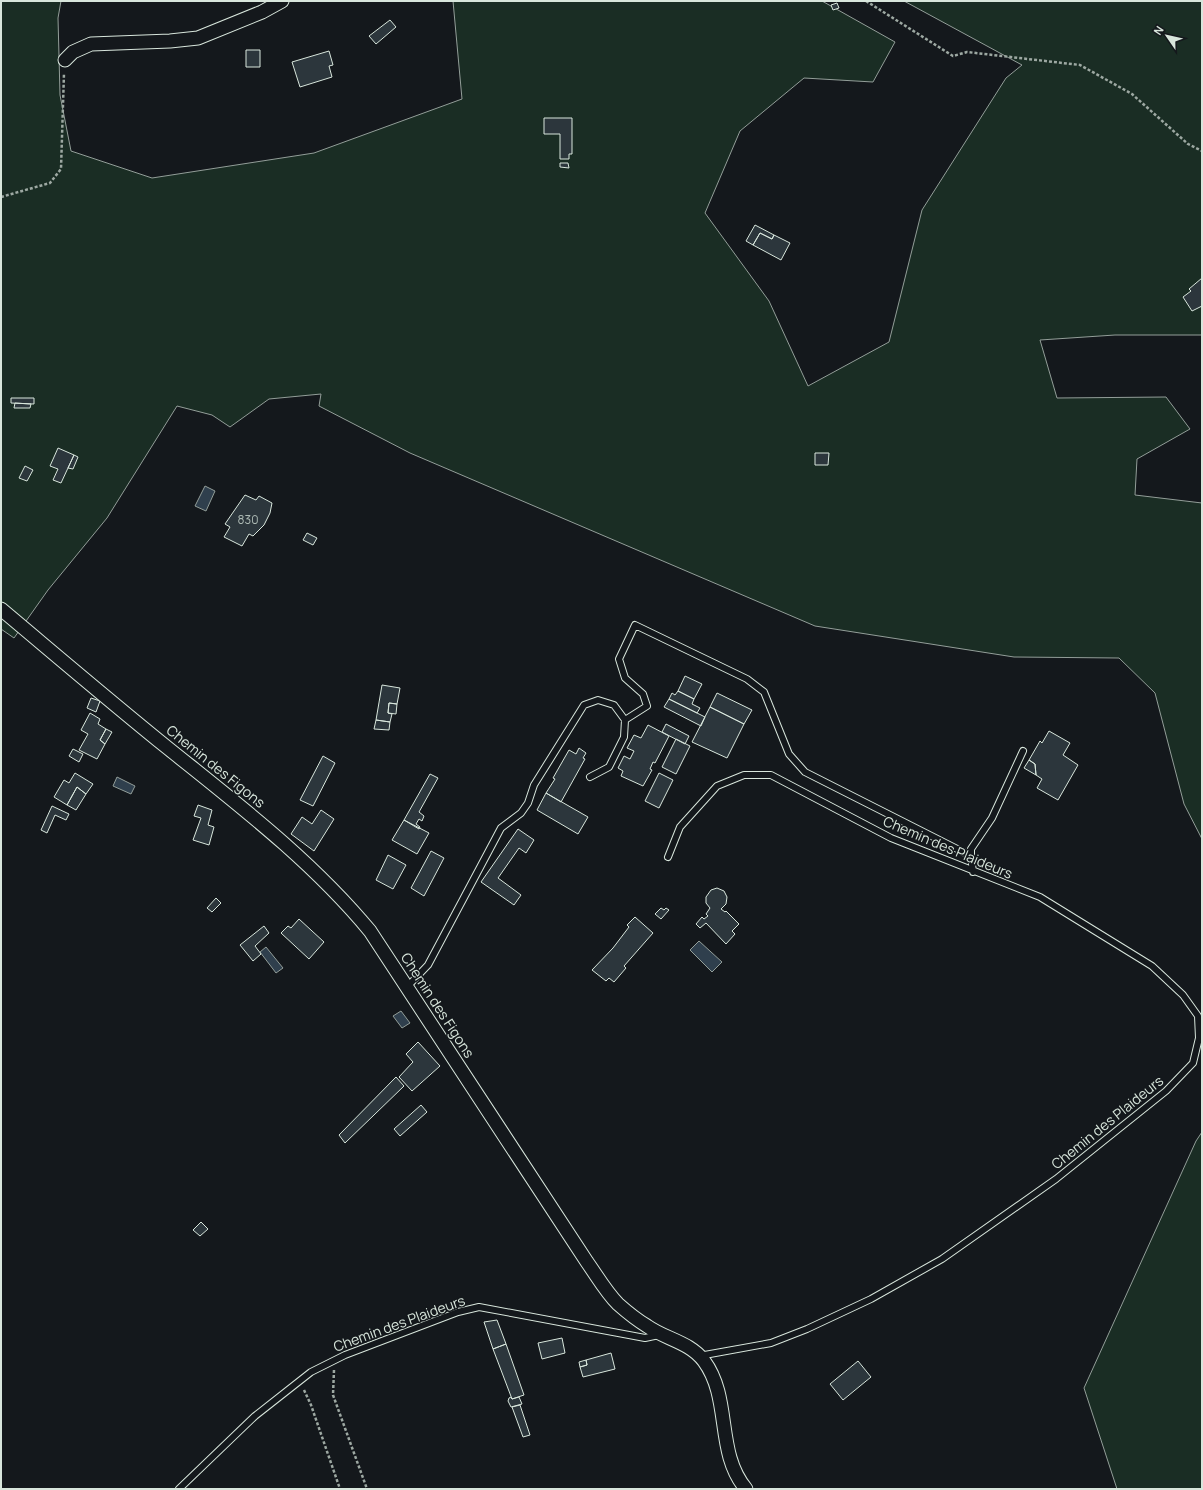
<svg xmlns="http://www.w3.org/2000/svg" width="1203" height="1490" font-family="Manrope,sans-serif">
	<rect width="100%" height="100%" fill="#14181c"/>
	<path fill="#1a2d24" stroke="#939e99" d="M1,1H61L58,18L60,95L71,151L152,178L314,153L462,99L453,1H822L895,42L873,82L804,78L740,131L705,213L769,301L808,386L889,342L922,210L1006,78L1022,65L904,1H1202V335H1115L1040,340L1057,398L1166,397L1190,429L1137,459L1135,495L1202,503V839L1184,804L1155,693L1119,658L1014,657L815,626L410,453L319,406L321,394L269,399L230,427L212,415L177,406L107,518L48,590L14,638L1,629Z
		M1202,1132V1489H1117L1084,1388L1196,1141Z"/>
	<path fill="#2f3f4d" stroke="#939e99" d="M205,486L215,491L206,511L195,506Z
		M117,777L135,786L131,794L113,786Z
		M699,941L722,962L712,972L690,950Z
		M266,947L283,968L276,973L260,952Z
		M401,1011L410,1023L402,1028L393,1016Z"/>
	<path fill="#2c363c" stroke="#d8e6dc" d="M837,3L839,8L833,10L831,5Z
		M390,20L396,27L376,44L369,36Z
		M246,50H260V67H246Z
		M329,51L333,65L329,66L332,77L300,87L292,62Z
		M544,118H572V154H569V159H560V134H544Z
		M560,163H568L569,168L560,167Z
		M755,225L774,235L772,239L760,233L753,245L746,241Z
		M760,233L772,239L774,235L790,243L781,260L753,245Z
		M1202,278V306L1192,311L1183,297L1191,291L1189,289Z
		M11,398H34V404L11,403Z
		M15,403L31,404L30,408H14Z
		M58,448L74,455L61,483L53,480L58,469L50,466Z
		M815,453H829L828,465H815Z
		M74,455L78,457L73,469L68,468Z
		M25,466L33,470L27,481L19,478Z
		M245,495L256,500L259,496L272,503L270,513L264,525L253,536L249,534L242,546L224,537L230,527L225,524Z
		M307,533L317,538L313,545L303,540Z
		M685,676L702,684L694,699L678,691Z
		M382,685L400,688L397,704L389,703L388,713L392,714L390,722L376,720Z
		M678,691L694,699L692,704L700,708L697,713L669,699L672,693L675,695Z
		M717,693L752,710L744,724L710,707Z
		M91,698L100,701L96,712L87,708Z
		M669,699L705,717L701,726L664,707Z
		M389,703L397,704L396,714L388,713Z
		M710,707L744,724L727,758L692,742Z
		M90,713L100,719L98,724L106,729L100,740L105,744L97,759L79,750L88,734L81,730Z
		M376,720L390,722L389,730L374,729Z
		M666,724L689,736L685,744L662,732Z
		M648,725L669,736L655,763L653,762L650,769L652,770L643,786L621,776L623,771L618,768L624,756L630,759L634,751L627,748L634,735L641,738Z
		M106,729L112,732L105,744L100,740Z
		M1049,731L1070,743L1063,755L1078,765L1058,800L1037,788L1042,779L1036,775L1035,764L1029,760L1040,741L1042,743Z
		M676,739L690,746L676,774L662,767Z
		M579,748L586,753L583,758L585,759L561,802L546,793L555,779L553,778L569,750L576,754Z
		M73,749L83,754L79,762L69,756Z
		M323,756L335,763L313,806L300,800Z
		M1029,760L1035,764L1036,775L1024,768Z
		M75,773L93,784L86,794L77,787L67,805L54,797L64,780L69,783Z
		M659,773L673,780L659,808L645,801Z
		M430,774L438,778L419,812L424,816L422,821L419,819L416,824L420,827L419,829L404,820Z
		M77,787L86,794L76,810L67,805Z
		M546,793L588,817L578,834L537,810Z
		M198,805L212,810L208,825L214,827L209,845L193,840L201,818L194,816Z
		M52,806L69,814L66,820L55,815L47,833L41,830Z
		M321,810L334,819L314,851L291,834L302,817L312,824Z
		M404,820L429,833L417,854L392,840Z
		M518,829L534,840L526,853L519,848L498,878L521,895L514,905L481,882Z
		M431,851L444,858L424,896L411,888Z
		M388,855L406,865L393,889L376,880Z
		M717,888L724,891L727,897L726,904L721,909L725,912L726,911L739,924L732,931L735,934L726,944L706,923L700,928L696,924L702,917L704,919L708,916L706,914L710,908L706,903V897L711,890Z
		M216,898L221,903L212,912L207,908Z
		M661,908L664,910L666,908L669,910L661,919L655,914Z
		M635,917L653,933L624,966L626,968L614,982L609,978L606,981L592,970L613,948L629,927L627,925Z
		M299,919L324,942L309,959L281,933L288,926L291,928Z
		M264,926L269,933L255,946L261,954L253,961L240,945Z
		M418,1042L440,1066L412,1091L399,1077L413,1062L406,1054Z
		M396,1077L404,1086L345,1143L339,1135Z
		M421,1105L427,1112L400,1136L394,1129Z
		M201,1222L208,1229L200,1236L193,1230Z
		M497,1320L506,1344L493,1349L484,1322Z
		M562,1338L565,1353L542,1359L538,1343Z
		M506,1344L524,1395L512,1399L493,1349Z
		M611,1353L615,1369L583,1377L580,1367L587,1365L586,1360Z
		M586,1360L587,1365L580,1367L579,1362Z
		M858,1361L871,1377L843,1400L830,1384Z
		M511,1397L512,1399L519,1397L522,1404L511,1407L508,1401L509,1398Z
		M520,1405L530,1435L523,1437L512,1407Z"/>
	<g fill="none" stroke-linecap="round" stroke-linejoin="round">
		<g stroke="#d8e6dc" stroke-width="8">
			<path id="service" d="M625,720L647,706L643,694L625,678L619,659L635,625L747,679L764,692L789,754L805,772L971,856L973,872
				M971,856V849L992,818L1023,751
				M668,857L680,827L717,786L744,775H771L891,838L1040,897L1152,966L1183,995L1198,1016L1199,1038L1193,1063L1166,1091L1056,1179L942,1259L871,1299L807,1329L771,1343L699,1356
				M407,987L428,965L501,828L521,813L528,803L534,785L584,705L598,700L614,705L625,720L624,737L609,767L590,777
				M179,1489L255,1416L311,1372L345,1355L458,1312L479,1307L645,1338L659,1335"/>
		</g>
		<g stroke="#d8e6dc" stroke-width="15">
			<path id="minor" d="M65,60L73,52L91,44L170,41L198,38L262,12L282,1
				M1,609C57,656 112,703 169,749C240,806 312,861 370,931L587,1262C597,1276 606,1292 618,1304C627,1312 637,1320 647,1326C665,1339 690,1342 704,1361C732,1399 715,1452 746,1489"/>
		</g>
		<path stroke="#9da8a2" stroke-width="2.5" stroke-dasharray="3 2" stroke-linecap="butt" d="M866,1L953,56L967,52L1080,65L1132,94L1188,144L1202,151
			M1,197L50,183L61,169L64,73
			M334,1370L333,1395L367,1489
			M304,1390L311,1405L340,1489"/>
		<use href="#service" stroke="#14181c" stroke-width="6"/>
		<use href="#minor" stroke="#14181c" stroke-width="13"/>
	</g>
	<g text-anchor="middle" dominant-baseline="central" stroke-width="3" stroke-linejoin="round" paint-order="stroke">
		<g font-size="12" fill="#adbab4">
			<text x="248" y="519">830</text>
		</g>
		<g font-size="14" fill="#d8e6dc" stroke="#14181c">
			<text transform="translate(216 766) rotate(39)">Chemin des Figons</text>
			<text transform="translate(948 847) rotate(23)">Chemin des Plaideurs</text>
			<text transform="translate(438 1005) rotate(57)">Chemin des Figons</text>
			<text transform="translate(1107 1122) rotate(-39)">Chemin des Plaideurs</text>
			<text transform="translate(399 1323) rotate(-20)">Chemin des Plaideurs</text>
		</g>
	</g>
	<rect width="1203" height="1490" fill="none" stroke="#d8e6dc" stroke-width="4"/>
	<g transform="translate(1167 36) rotate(304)" stroke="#14181c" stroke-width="3" paint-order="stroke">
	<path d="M0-3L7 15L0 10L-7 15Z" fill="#d8e6dc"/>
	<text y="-6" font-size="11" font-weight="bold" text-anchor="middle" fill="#d8e6dc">N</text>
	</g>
</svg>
